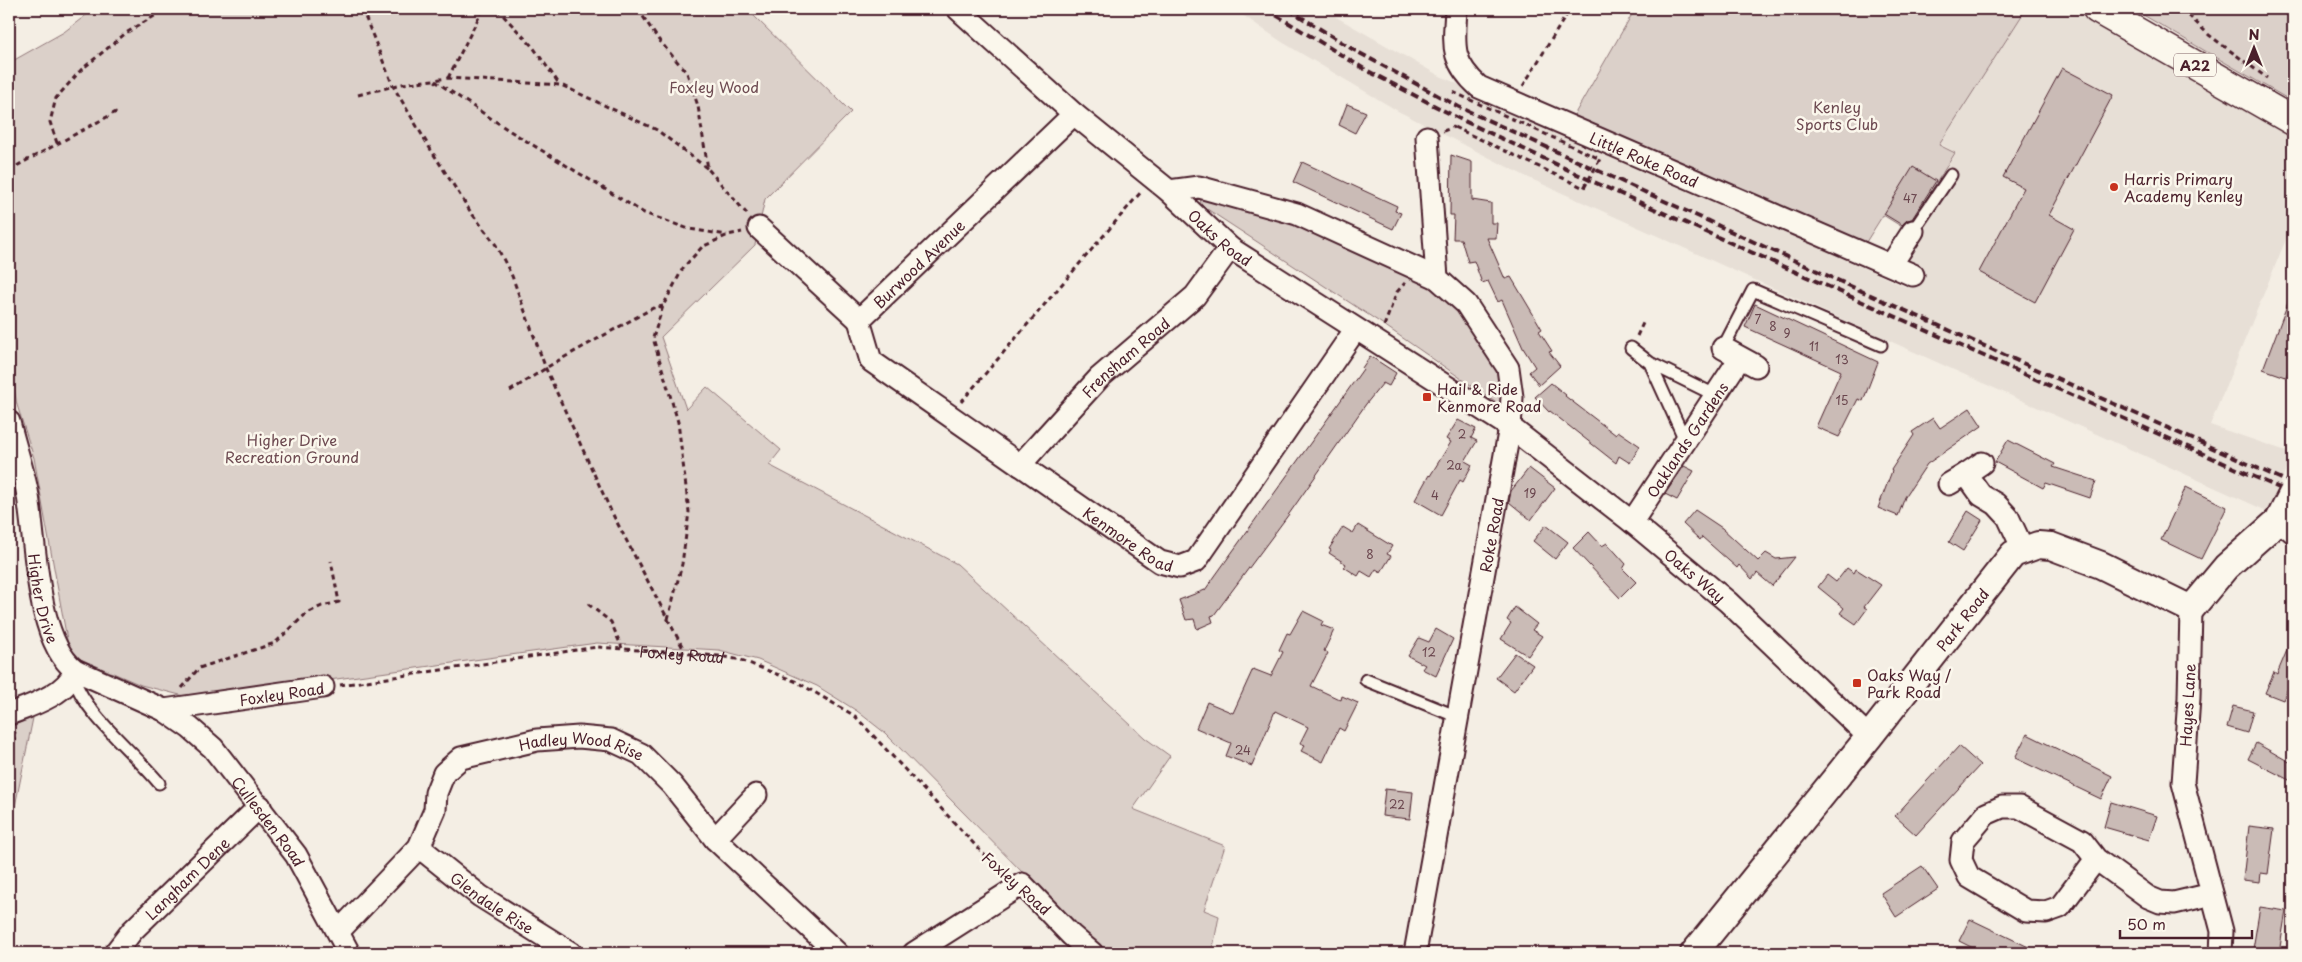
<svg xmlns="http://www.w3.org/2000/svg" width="2302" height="962" font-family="'Playpen Sans',sans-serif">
	<rect width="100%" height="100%" fill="#f4eee4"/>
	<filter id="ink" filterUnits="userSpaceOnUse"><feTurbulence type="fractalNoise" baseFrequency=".02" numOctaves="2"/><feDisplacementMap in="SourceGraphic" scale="10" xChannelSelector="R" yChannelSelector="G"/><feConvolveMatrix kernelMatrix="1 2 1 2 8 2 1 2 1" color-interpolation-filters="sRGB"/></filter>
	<g filter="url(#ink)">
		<path fill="#e7dfd6" d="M1234,9H1322L1438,75L1906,287L1916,270L1911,265L1909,228L1956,153L1939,143L2026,9H2078L2293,136V222L2210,425L2292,453L2269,512L1529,178L1398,111L1282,42Z"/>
		<path fill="#dbd0c9" stroke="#92787a" d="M94,9H747L851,112L765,199L755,245L661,337L686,409L707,387L781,450L769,465L957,564L1145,738L1170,756L1133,809L1225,846L1204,910L1219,916L1212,953H1102L885,733L857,711L817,686L758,660L719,650L597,643L199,698L184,696L141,685L78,658L68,645L34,458L17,405L9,360V63L64,32Z
			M1635,9H2026L1939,145L1955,153L1907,230L1883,215L1866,242L1573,117Z
			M2133,9H2293V102Z
			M1199,187L1437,278L1508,368L1511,413L1384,325L1201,205Z
			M33,718L9,836V727Z"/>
		<path fill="#cabbb6" stroke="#4a1f2b" d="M2062,68L2113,95L2049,215L2074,229L2035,302L1979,272L2024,188L2003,177Z
			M1347,104L1366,112L1355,133L1339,125Z
			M1451,155L1472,162V200L1491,203V223H1497L1496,238H1487L1505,279L1511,277L1542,329L1539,331L1552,351L1549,352L1560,366L1539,385L1529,372L1535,367L1523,348L1502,300L1498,302L1488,281L1482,283L1474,261L1468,262L1461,239H1453L1454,215H1450Z
			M1302,162L1397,206L1395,211L1401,213L1393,229L1293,182Z
			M1913,167L1936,181L1912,219L1907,220L1902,225L1884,214Z
			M2292,292H2293V357L2286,377L2263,369Z
			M1755,304L1878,362L1863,401L1858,399L1839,437L1816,427L1841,371L1745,327Z
			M1370,356L1396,373L1389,386L1383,383L1366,404L1289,514L1214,615L1211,616L1213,622L1197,629L1194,619L1186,620L1179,600L1205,590L1329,417L1363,369L1362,368Z
			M1551,383L1566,395L1565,396L1616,435L1618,431L1640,446L1630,463L1619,456L1616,463L1550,411L1549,412L1535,397Z
			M1970,408L1982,426L1927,464L1905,497L1898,516L1878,508L1892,471L1891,470L1914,435L1912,432L1933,418L1940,428Z
			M1458,420L1476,429L1471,438L1477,441L1465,461L1472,465L1463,482L1460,480L1441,515L1415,500L1429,475L1430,476L1451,442L1446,439Z
			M2008,440L2055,464L2053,467L2096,481L2090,498L2046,483L2043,488L1995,462Z
			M1684,466L1694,471L1677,500L1665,494Z
			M1529,468L1555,488L1531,520L1509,502L1511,491Z
			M2186,487L2227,507L2201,559L2161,540Z
			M1695,510L1722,528L1758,561L1766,553L1776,559L1795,557L1772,586L1757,573L1752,579L1739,565L1737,568L1702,537L1700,540L1683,524Z
			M1968,511L1982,520L1963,551L1949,542Z
			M1358,525L1392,546L1387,554L1391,556L1381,572L1376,569L1371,577L1361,571L1358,576L1344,567L1346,564L1329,553L1331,550L1329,549L1343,527L1353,533Z
			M1546,525L1568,542L1555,559L1533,541Z
			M1589,532L1602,546L1607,543L1626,564L1623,569L1636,582L1620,598L1573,548Z
			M1847,568L1854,573L1856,569L1881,585L1864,607L1867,609L1856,624L1840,613L1844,608L1818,587L1827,575L1836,582Z
			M1515,607L1537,624L1532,630L1542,636L1528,656L1501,639L1511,623L1507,620Z
			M1303,611L1323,621L1321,625L1334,630L1324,651L1328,653L1311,686L1341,700L1342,696L1358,703L1344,731L1339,728L1323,762L1301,751L1305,745L1300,743L1308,727L1275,711L1252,766L1226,756L1231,743L1196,728L1207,702L1233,713L1253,669L1271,676L1283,652L1279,650L1287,633L1290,634Z
			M1436,629L1453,639L1436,676L1422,669L1425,665L1408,656L1419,638L1429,642Z
			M2293,636V676L2283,700L2265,693L2274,672L2277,674Z
			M1515,653L1533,665L1514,691L1496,678Z
			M2233,706L2253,711L2247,733L2227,727Z
			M2027,734L2112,776L2101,799L2015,758Z
			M2256,743L2293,764V782L2248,759Z
			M1959,746L1980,765L1916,835L1895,816Z
			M1385,789L1413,792L1410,819L1382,816Z
			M2111,802L2157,816L2149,840L2104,827Z
			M2249,826L2274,829L2268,874L2261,873L2260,882L2243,880Z
			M1922,866L1938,889L1896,917L1881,893Z
			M2260,907L2286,911L2279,953L2253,949Z
			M1970,919L2041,953H1983L1959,941Z"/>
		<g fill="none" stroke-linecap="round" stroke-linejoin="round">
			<g stroke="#4a1f2b" stroke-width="15">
				<path id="service" d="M1913,231L1951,175
					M1631,348L1650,363L1715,395
					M1723,348L1753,290L1881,345
					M1650,363L1685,440
					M73,677C87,717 132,750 159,783
					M1366,680L1458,717"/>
			</g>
			<g stroke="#4a1f2b" stroke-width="25">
				<g id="minor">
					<path id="s2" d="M958,9L1074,114L1169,191L1230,248L1510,427L1632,522L1728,602L1869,737"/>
					<path id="s3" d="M1456,9C1454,45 1450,61 1479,87L1913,275"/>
					<path d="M1169,191L1199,187L1297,214L1437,278"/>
					<path id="s4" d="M759,228L859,320L1074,114"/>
					<path d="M1891,265L1913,231"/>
					<path id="s5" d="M859,320L871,361L1160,562L1180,567L1196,561L1355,330"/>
					<path d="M1723,348L1756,366"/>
					<path id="s6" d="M9,422C15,447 24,472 28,496C36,544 36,640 75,670L164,710L190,728L213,748L296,855L349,953"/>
					<path d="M1982,463L1966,474L1981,495L1996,504L2008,517L2023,549"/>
					<path id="s7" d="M1020,465L1099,378L1195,296L1230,248"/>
					<path d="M1949,484L1966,474"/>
					<path d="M2279,520L2293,532"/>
					<path id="s8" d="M1632,522L1740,358"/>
					<path d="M2191,609L2189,698L2183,783L2222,931L2221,953"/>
					<path id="s9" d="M164,710L323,687"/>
					<path d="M9,714C30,706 68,694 75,670"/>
					<path d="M715,839L756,795"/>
					<path id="s10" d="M419,847L480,896L571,953"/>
					<path d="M2096,859L2060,907L2046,912L2026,911L1969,877L1961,860L1963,841L1986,814L2002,807H2019L2082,841L2096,859L2148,897L2160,902L2174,903L2212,894"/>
					<path id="s11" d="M339,931L419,847L435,810L436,793L444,773L461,758L537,740L579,737L611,740L641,754L672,785L715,839L837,953"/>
					<path id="s12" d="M115,953L132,931L260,806"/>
					<path d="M914,953L1022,884L1071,935L1092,953"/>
					<path id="s13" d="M1415,953L1510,427L1512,397L1508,368L1466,304L1437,278L1427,137"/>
				</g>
			</g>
			<g stroke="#4a1f2b" stroke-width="30">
				<g id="tertiary">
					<path id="s14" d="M1694,953L1869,737L2013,554L2038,545L2051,546L2101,565L2191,609L2226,567L2279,520"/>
				</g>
			</g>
			<g stroke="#4a1f2b" stroke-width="31">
				<path id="trunk" d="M2097,9L2293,121"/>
			</g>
			<g stroke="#4a1f2b" stroke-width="3" stroke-dasharray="5 4" stroke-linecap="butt">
				<path d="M362,9L393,86L431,150L470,211L496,245L512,276L546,369L611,511L683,648V653"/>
				<path d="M497,9L533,47L560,85"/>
				<path d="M638,9L658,39L687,73L698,106L708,169L747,214"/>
				<path d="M2182,9L2209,35L2267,78"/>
				<path d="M448,78L483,9"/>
				<path d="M435,81L510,131L644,213L689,229L727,235"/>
				<path d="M1523,86L1570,9"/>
				<path d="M358,95L402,84L448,78L561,85L657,130L708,169"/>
				<path d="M1443,131L1454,127"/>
				<path d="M57,143L50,122L56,98L81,70L126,33L166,9"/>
				<path d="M9,170L118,111"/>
				<path d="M1384,326L1397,292L1405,283"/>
				<path d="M1637,336L1644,321"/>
				<path d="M510,391L554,363L653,308L663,306"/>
				<path d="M961,402L1141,192"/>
				<path d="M588,604L611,622L622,648"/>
				<path d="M668,619L682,564L689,512L678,422L653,338L663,306L683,268L702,247L728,235L742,232"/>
				<path id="s1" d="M340,685L597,647L719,656L741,660L797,682L855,716L989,860L1007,873"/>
				<path d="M182,688L199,668L275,643L307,613L322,606L339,602L331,561"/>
				<path d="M9,778L15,732"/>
			</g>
			<use href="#service" stroke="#fbf7ec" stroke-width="11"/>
			<use href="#minor" stroke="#fbf7ec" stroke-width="21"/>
			<use href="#tertiary" stroke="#fbf7ec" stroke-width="26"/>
			<use href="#trunk" stroke="#fbf7ec" stroke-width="28"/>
			<path stroke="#4a1f2b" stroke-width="4" stroke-dasharray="8 4" stroke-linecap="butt" d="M1266,9L1366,70L1460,119L1594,182L2293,494
				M1288,9L1354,50L1459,107L1848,285L2293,484"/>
			<g stroke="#4a1f2b" stroke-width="30" stroke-linecap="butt">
				<path id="tertiary-bridge" d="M2279,520L2293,492"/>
			</g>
			<path stroke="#4a1f2b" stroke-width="3" stroke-dasharray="5 4" stroke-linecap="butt" d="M1453,92L1600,159L1584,188L1454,127"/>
			<use href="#tertiary-bridge" stroke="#fbf7ec" stroke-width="26"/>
		</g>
	</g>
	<g fill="#c8321e" stroke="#fbf7ec" stroke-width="2">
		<circle cx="2114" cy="187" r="5"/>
		<rect x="1422" y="392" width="10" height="10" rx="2.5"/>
		<rect x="1852" y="678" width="10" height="10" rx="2.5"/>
	</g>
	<g text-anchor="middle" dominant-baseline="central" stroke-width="5" stroke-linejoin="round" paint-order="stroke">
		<g font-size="12" fill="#6a464e">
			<text x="1910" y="198">47</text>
			<text x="1758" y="319">7</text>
			<text x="1773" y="326">8</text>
			<text x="1787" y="333">9</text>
			<text x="1814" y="346">11</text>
			<text x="1842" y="359">13</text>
			<text x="1842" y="400">15</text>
			<text x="1462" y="434">2</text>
			<text x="1454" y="465">2a</text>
			<text x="1530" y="493">19</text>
			<text x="1435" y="495">4</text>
			<text x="1370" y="554">8</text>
			<text x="1429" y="652">12</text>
			<text x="1243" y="750">24</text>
			<text x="1397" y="804">22</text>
		</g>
		<rect fill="#fbf7ec" stroke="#7f6065" stroke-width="1" x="2174" y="53.5" width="42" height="23" rx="4"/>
		<g font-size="14" font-weight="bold" fill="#4a1f2b">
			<text x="2195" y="65">A22</text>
		</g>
		<g font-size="15" fill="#6e4b52" stroke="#fbf7ec">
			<text x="714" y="86">Foxley Wood</text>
			<text x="1837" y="106">Kenley<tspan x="1837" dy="17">Sports Club</tspan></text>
			<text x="292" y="439">Higher Drive<tspan x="292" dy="17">Recreation Ground</tspan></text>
		</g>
		<g font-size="15" fill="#4a1f2b" stroke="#fbf7ec">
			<text stroke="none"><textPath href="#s3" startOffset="266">Little Roke Road</textPath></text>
			<text stroke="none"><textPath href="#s2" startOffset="348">Oaks Road</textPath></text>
			<text stroke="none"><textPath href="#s4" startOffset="218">Burwood Avenue</textPath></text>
			<text stroke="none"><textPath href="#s7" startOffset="151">Frensham Road</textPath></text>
			<text stroke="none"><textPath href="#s8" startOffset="99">Oaklands Gardens</textPath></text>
			<text stroke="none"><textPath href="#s13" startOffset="425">Roke Road</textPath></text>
			<text stroke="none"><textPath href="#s5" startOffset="356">Kenmore Road</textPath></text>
			<text stroke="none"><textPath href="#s2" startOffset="932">Oaks Way</textPath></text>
			<text stroke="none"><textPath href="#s6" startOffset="180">Higher Drive</textPath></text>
			<text stroke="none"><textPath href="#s14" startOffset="428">Park Road</textPath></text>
			<text stroke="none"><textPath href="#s1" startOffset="345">Foxley Road</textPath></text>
			<text stroke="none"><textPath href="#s9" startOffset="119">Foxley Road</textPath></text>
			<text transform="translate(2187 705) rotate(-87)">Hayes Lane</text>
			<text stroke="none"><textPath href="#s11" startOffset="341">Hadley Wood Rise</textPath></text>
			<text stroke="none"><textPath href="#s6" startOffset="512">Cullesden Road</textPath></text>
			<text stroke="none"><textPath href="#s12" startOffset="104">Langham Dene</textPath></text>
			<text transform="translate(1017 883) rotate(42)">Foxley Road</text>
			<text stroke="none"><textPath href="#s10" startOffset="92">Glendale Rise</textPath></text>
		</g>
		<g font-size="15" fill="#4a1f2b" stroke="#fbf7ec" text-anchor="start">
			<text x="2124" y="178">Harris Primary<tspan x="2124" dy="17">Academy Kenley</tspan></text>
			<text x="1437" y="388">Hail &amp; Ride<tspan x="1437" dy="17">Kenmore Road</tspan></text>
			<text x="1867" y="674">Oaks Way /<tspan x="1867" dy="17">Park Road</tspan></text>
		</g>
	</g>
	<rect width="2302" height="962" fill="none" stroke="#fbf7ec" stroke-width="30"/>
	<rect x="15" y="15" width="2272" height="932" fill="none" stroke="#4a1f2b" stroke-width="2" filter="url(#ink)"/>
	<g transform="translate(2254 48)" stroke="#fbf7ec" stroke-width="4" paint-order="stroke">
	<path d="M0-4L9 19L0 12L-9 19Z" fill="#4a1f2b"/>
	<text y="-8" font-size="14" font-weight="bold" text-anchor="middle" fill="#4a1f2b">N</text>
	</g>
	<path d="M2120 930v8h132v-8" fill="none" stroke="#4a1f2b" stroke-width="2.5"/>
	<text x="2127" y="930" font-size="15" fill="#4a1f2b" stroke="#fbf7ec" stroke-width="4" paint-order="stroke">50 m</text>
</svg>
